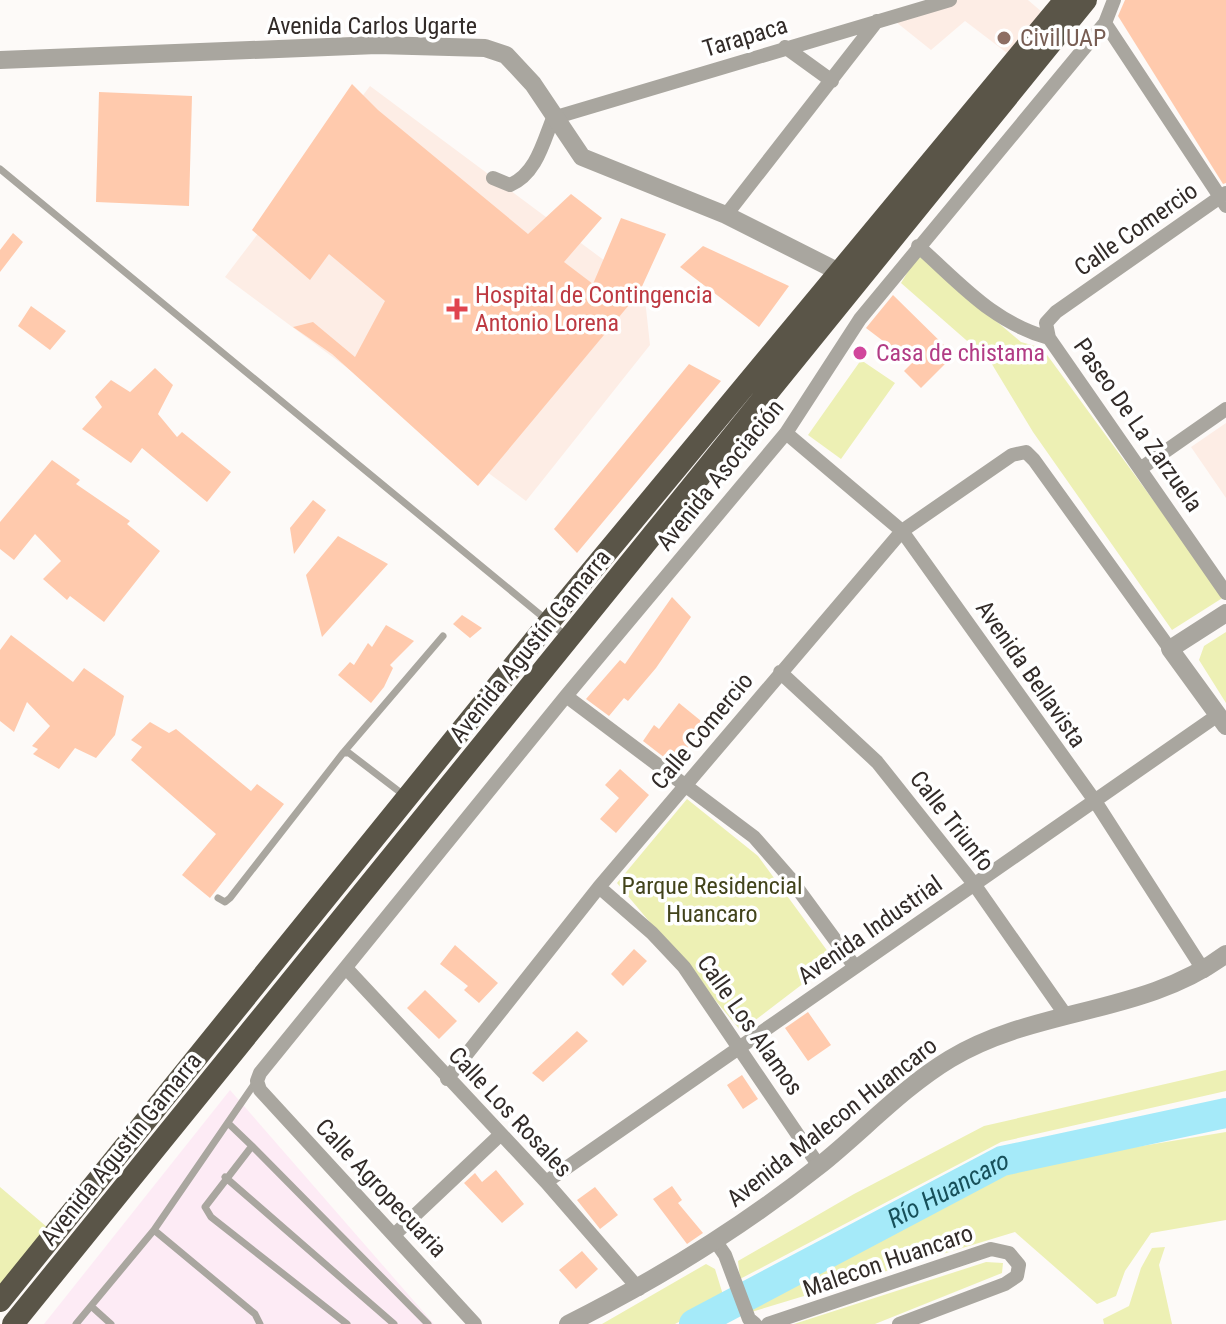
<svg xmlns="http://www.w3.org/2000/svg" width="1226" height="1324" font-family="'Roboto Condensed',sans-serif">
	<rect width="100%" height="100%" fill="#fdfaf8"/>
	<path fill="#fdebf5" d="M230,1090L434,1324H44Z"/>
	<path fill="#fdede5" d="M954,0H1028L1042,12L1007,53L965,21L931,50L891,18Z
		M370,86L644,290L650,345L526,501L225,277Z
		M1226,423V498L1191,447Z"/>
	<path fill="#edf0b4" d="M918,255L1021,342L1042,348L1224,597L1172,630L1033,432L990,361L901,283Z
		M861,360L895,383L841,459L808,435Z
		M1226,632V703L1199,660L1204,646Z
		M687,799L758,856L834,960L741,1031L617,883Z
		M1226,1070V1091L1001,1142L740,1279L738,1261L854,1194L984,1126Z
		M1226,1132V1220L1151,1233L1125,1271L1116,1296L1097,1304L1015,1232L748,1313L744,1305L995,1176L1034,1164Z
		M0,1187L54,1233L0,1296Z
		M1165,1247L1159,1265L1172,1324H1104L1103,1319L1129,1306L1141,1268L1152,1248Z
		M986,1262L1003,1263L1002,1273L875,1324H794Z
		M706,1264L715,1269L724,1298L675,1324H602Z"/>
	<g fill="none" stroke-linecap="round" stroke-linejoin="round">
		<path stroke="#a5eaf9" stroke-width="30" id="s1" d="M694,1324L1002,1161L1226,1113"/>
	</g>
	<path fill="#ffcaad" d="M1226,0V183L1223,184L1118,16L1125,0Z
		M352,84L378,110L528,234L571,194L602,218L564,262L593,284L621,218L666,234L639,293L478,486L332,354L293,327L313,322L355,357L385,301L329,254L310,280L252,230Z
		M99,92L192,96L189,206L96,202Z
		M13,233L23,242L0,272V250Z
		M703,246L789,286L759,327L680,267Z
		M893,295L954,355L921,388L904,371L912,363L866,328Z
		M31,306L66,331L50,350L18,326Z
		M689,364L721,381L577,553L554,529Z
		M155,368L173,385L158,414L177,437L182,432L231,472L207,502L142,448L131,463L82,429L102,407L95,397L111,380L130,392Z
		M52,460L80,480L76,484L130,521L127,524L160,551L104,622L70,596L67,600L43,579L61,561L35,534L14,560L0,549V522Z
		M313,500L326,510L294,554L290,528Z
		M338,536L388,564L322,637L306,575Z
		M672,597L691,617L656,668L628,701L624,698L609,716L586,699L620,660L625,664Z
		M462,615L482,628L470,638L453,624Z
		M386,625L414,641L390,665L393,668L384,687L371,703L338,675L350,662L354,665L368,643L372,647Z
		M11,635L73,682L84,668L124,696L115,735L96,758L75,748L59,769L33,754L38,749L32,746L50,726L27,702L14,732L0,721V650Z
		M679,703L706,725L674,765L643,741L654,725L659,729Z
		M150,722L169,733L176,729L251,791L257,784L284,804L210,898L182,875L216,834L131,760L142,747L131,740Z
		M620,769L649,795L616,833L600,819L619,798L605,785Z
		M455,945L498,983L479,1003L464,990L468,986L440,964Z
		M634,949L647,961L623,986L611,974Z
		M425,990L457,1021L439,1039L407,1008Z
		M808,1012L831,1045L808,1061L785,1028Z
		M577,1031L588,1041L543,1082L532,1073Z
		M742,1075L758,1099L743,1109L727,1085Z
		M496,1170L524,1204L502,1223L464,1183L475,1173L482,1182Z
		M672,1186L682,1200L678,1203L703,1233L687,1244L653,1199Z
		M595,1187L618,1215L600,1229L577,1200Z
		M582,1251L598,1269L576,1289L559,1270Z"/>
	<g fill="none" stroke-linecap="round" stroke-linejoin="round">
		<path stroke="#a9a69f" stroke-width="7" d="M0,169L566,636
			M343,753H349L405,796
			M218,898L225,902L230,898L343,753L443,636
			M255,1083L154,1230L255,1314L260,1324
			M228,1123L252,1146L205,1207L211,1217L347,1324
			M252,1146L428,1324
			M225,1177L394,1324
			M91,1306L111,1324
			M76,1324L154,1230"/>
		<path stroke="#a9a69f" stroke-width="14" d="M1105,23L1226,206
			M785,47L832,81
			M493,178L510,185C536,174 543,143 553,118L950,0
			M726,215L877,21
			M918,246C961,284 992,322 1049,338L1226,593
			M1049,338L1046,323L1056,312L1226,193
			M786,433L902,531L1095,801L1204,971
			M1140,469L1226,409
			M780,672L877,762L974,884L1067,1017
			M566,696L754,837L789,877L855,967
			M599,887L652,933L684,967L819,1166
			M346,968L546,1182L639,1289
			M447,1079L599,887L902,531L1012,455L1026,452L1034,460L1170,649
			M546,1182L1218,715
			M394,1235L500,1135
			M716,1242L725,1255L749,1319L755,1324
			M475,1324L260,1090L257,1081L260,1073L566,696L786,433L860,319L1105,23L1114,0
			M768,1324L991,1249L1009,1253L1019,1265L1017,1276L1005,1284L899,1324"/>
		<path stroke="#a9a69f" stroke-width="18" d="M0,60L377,45L485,48L506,55L533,84L582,157L726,215L851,278
			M1226,613L1170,649L1226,726
			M568,1324C658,1279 741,1228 819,1166C863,1131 902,1088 950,1059C1036,1007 1145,1015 1226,954"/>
		<path stroke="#5a5548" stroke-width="22" d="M0,1301L549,622L1065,0
			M13,1324L1086,0"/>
	</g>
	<circle fill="#8d6e63" stroke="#fff" stroke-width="3" cx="1004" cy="38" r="8"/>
	<path fill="#e0444e" stroke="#fff" stroke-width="3" d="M453 297h8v8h8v8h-8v8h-8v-8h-8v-8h8z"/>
	<circle fill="#d1479c" stroke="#fff" stroke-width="3" cx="860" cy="353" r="8"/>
	<g text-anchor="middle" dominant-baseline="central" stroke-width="7" stroke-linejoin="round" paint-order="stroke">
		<g font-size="24" fill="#322b28" stroke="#fff">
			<text x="372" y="26">Avenida Carlos Ugarte</text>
			<text transform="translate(745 37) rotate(-17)">Tarapaca</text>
			<text transform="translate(1136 229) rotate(-35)">Calle Comercio</text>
			<text transform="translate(1138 425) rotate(55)">Paseo De La Zarzuela</text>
			<text transform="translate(720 475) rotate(-51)">Avenida Asociación</text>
			<text transform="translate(530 646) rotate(-51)">Avenida Agustín Gamarra</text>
			<text transform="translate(1031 674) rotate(55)">Avenida Bellavista</text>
			<text transform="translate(702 731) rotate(-50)">Calle Comercio</text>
			<text transform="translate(952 821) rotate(52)">Calle Triunfo</text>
			<text transform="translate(870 930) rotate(-35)">Avenida Industrial</text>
			<text transform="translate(750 1025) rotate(55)">Calle Los Alamos</text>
			<text transform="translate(510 1112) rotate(47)">Calle Los Rosales</text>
			<text transform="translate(832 1122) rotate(-38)">Avenida Malecon Huancaro</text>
			<text transform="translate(121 1149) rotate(-51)">Avenida Agustín Gamarra</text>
			<text transform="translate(381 1188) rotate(47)">Calle Agropecuaria</text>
			<text transform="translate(888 1261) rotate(-19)">Malecon Huancaro</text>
		</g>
		<g font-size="24" fill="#785e54" stroke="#fff" text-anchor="start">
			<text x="1020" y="38">Civil UAP</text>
		</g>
		<g font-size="24" fill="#be3a42" stroke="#fff" text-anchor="start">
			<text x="475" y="295">Hospital de Contingencia<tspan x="475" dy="28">Antonio Lorena</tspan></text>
		</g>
		<g font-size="24" fill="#b23c85" stroke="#fff" text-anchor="start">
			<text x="876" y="353">Casa de chistama</text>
		</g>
		<g font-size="24" fill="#42431b" stroke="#fff">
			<text x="712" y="886">Parque Residencial<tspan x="712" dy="28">Huancaro</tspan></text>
		</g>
		<g font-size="26" font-style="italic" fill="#17505a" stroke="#fff">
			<text stroke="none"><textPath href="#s1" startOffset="288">Río Huancaro</textPath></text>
		</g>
	</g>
</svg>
